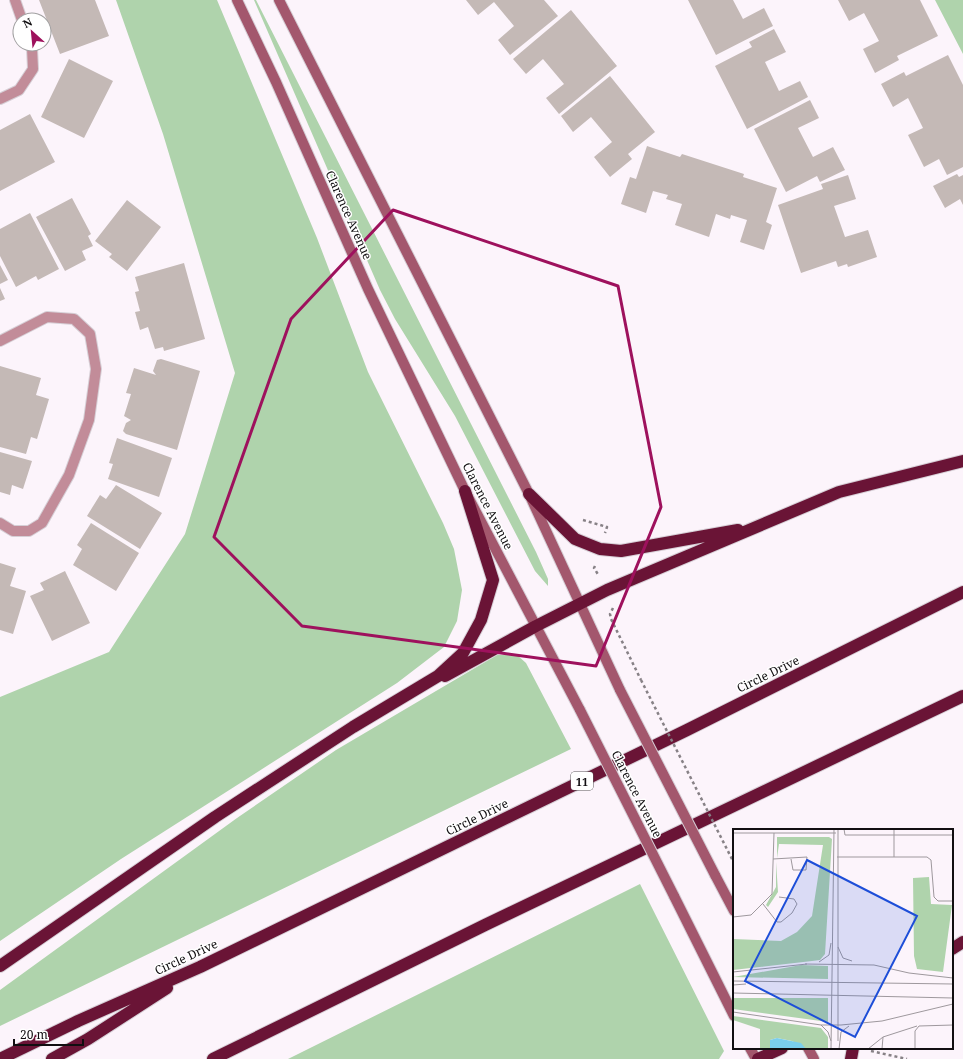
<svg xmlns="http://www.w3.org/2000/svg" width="963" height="1059" font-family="'Noto Serif',serif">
	<rect width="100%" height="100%" fill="#fcf4fb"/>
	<path fill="#afd3ac" d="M116,0H217L317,238L368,372L443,523L454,549L462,590L457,621L444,647L397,683L121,859L0,941V697L109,652L185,534L235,373L163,134Z
		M254,0H256L536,552L548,579V586L535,571L455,416L395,319L380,290Z
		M935,0H963V54Z
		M497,655H517L526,663L571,749L0,1026V990L237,818L336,750Z
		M640,884L724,1051L719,1059H288Z"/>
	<path fill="#c4b9b6" d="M39,0H95L109,36L60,54Z
		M466,0H544L558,16L510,55L498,40L514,26L494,2L478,15Z
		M688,0H733L743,19L764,8L773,26L716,55Z
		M838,0H920L938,36L897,56L899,60L875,73L863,49L879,41L864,13L849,21Z
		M571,10L617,66L559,114L546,98L564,84L543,59L526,74L513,59Z
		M774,29L786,52L765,62L779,91L800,81L808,97L747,129L715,66L752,47L749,42Z
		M948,55L963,85V167L947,175L939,159L924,167L908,135L923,128L908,98L893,107L881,84L904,72L906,76Z
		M69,59L113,81L84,138L41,117Z
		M610,76L655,132L628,154L632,159L610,177L594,157L612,142L591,117L573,132L561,116Z
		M810,100L819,118L798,128L813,157L833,147L845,170L820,182L817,176L786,192L754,129Z
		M30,114L55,162L0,191V130Z
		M647,146L680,157L682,154L744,174L743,177L777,188L766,222L772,225L764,250L740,242L747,220L731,215L730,219L716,214L709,237L675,225L682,204L666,199L668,195L653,191L646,213L621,204L630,177L636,179Z
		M957,174L959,177L963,175V205L960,199L945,208L933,186Z
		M848,175L856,199L834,206L845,237L868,230L877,257L848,267L847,264L838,267L836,261L801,273L778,205L823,189L821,184Z
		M72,198L91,234L88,236L93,246L82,251L86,260L65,271L36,217Z
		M127,200L161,227L127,271L109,257L112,254L95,241Z
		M30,213L59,269L38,280L36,276L16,287L0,256V229Z
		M184,263L205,339L164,351L163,347L155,349L148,327L140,330L135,312L140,311L135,292L139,291L135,277Z
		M0,265L8,280L0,284Z
		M0,288L5,299L0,301Z
		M161,359L200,371L177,450L126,434L123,431L126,423L131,420L124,416L131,394L126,393L134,368L156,375L153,371L157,360Z
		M0,366L41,378L36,395L49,399L37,439L31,437L26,454L0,447Z
		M117,438L172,458L159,497L108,479L113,464L109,463Z
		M0,452L32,461L23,489L12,485L10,495L0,492Z
		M116,485L162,513L140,549L87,516L100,495L106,499Z
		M91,523L139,553L116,591L73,565L82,549L77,545Z
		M0,563L16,568L10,586L26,591L13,634L0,630Z
		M65,571L90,623L52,641L30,596L44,590L40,583Z"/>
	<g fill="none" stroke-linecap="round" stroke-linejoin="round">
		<g stroke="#d6cfd6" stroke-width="12">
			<path id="lane" d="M15,0L22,20
				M0,99L19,90L33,69L32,48L31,44
				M0,341L47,317L74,319L90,334L96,369L89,420L69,475L42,523L29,531H13L0,523"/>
		</g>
		<g stroke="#d6cfd6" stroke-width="12">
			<path id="secondary" d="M237,0L276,82L368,289L465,491L580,710
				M279,0L529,494L620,690
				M715,875L734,911
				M674,896L734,1016
				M750,1048L756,1059
				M808,1048L814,1059"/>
		</g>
		<g stroke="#d6cfd6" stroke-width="14">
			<path id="highway" d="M529,494L575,539L600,549L621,551L738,530
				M445,676L536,626L607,590L839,492L963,461
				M952,949L963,942
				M0,966L215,817L353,727L438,676L463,653L481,620L493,580L465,491
				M0,1059L78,1021L200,967L687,730L963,592
				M52,1059L88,1039L167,988
				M213,1059L485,925L963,696
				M758,1059L782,1048
				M851,1059L853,1048"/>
		</g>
		<path stroke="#878186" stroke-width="2.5" stroke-dasharray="3 3" stroke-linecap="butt" d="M583,520L607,527L605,533
			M595,566L594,568L599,576
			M613,608L610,614L611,619L641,680
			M871,1051L907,1059"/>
		<use href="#lane" stroke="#c28c99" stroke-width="10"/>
		<use href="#secondary" stroke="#a3576d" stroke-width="10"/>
		<use href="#highway" stroke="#6a1436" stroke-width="12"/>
		<g stroke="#d6cfd6" stroke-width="12" stroke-linecap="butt">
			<path id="secondary-bridge" d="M620,690L715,875
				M580,710L674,896"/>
		</g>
		<path stroke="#878186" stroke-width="2.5" stroke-dasharray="3 3" stroke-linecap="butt" d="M641,680L734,863"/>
		<use href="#secondary-bridge" stroke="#a3576d" stroke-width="10"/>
	</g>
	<path fill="none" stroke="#9e115d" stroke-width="3" stroke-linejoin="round" d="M393,210L618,286L661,507L596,666L302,626L214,537L291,319Z"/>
	<g text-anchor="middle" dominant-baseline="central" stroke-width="3" stroke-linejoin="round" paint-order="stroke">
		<rect fill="#fff" stroke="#585658" stroke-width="1" x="571" y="772" width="22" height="18" rx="3"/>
		<g font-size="11" font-weight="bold" fill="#110e11">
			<text x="582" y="781">11</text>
		</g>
		<g font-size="12" fill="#110e11" stroke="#fff">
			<text transform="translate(349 215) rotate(66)">Clarence Avenue</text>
			<text transform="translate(488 506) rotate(63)">Clarence Avenue</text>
			<text transform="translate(768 674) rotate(-26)">Circle Drive</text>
			<text transform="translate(637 794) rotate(63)">Clarence Avenue</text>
			<text transform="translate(477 817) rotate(-26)">Circle Drive</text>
			<text transform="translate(186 957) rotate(-25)">Circle Drive</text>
		</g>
	</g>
	<g transform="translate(733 829)">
		<rect width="220" height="220" fill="#fcf4fb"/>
		<path d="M44,8H96L99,10L92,125L87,131L79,132L0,141V110L48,112L64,103L79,87L90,16L46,15L44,29ZM43,33L45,63L35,78L33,76L43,58ZM196,48L198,75L219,76L210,143L184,140L181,127L180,49ZM68,136L95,137V150L0,148ZM0,169H95V193L0,180ZM0,187L88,199L95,208V220H73L59,212L44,209L37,211V220H27V200L0,191Z" fill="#afd3ac"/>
		<path d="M44,209L68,214L73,220H37V211Z" fill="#7aceed"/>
		<path fill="none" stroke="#9e989d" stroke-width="1" d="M111,0L112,6H220M161,0V28M0,4H103M104,28H194L198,31L201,68L205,72H220M40,30L74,28L73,41H60L58,30M30,75L44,93H48L59,84L64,75L61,70L46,68M0,88L18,86L39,65L41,4M105,118L110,129L119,132M86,133L96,126L98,114M72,135L141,136L176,144L220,149M0,143L74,135M0,152L220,155M0,156L13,155M0,164L220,169M0,183L88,196H108L149,192L220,175M88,196L95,203L98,212M105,212V0M98,220L101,0M106,220L108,203L116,197M135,220L150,208L184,197M149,220L150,208M182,220V202L186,197L220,196"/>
		<path fill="#1d4ed8" fill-opacity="0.15" stroke="#1d4ed8" stroke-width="2" d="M74,31L184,87L122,208L12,152Z"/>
		<rect width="220" height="220" fill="none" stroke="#110e11" stroke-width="2"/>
	</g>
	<g transform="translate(32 32) rotate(333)"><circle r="19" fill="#ffffff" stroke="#a09fa0"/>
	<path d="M0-3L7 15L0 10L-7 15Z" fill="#9e115d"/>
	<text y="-6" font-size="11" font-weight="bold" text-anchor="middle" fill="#110e11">N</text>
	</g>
	<path d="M14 1039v6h69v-6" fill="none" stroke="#110e11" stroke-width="2"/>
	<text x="20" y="1039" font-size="12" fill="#110e11" stroke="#ffffff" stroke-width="3" paint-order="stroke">20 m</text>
</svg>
